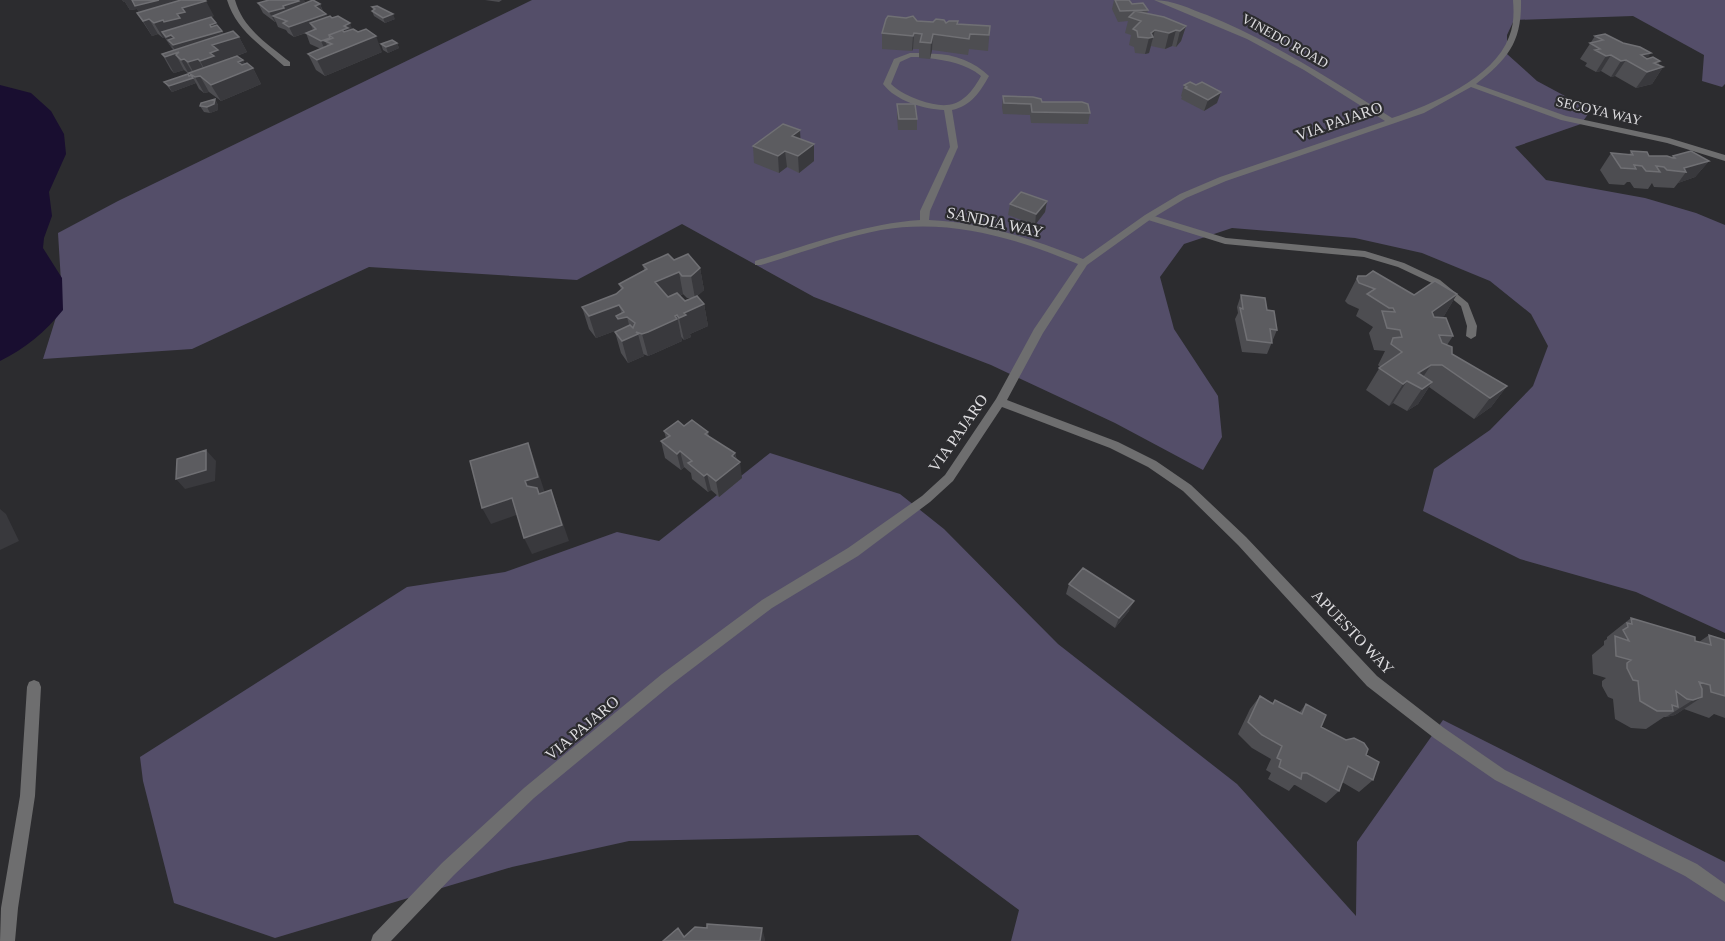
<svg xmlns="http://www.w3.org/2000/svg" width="1725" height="941" font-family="Georgia,serif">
	<rect width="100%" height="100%" fill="#2c2c2f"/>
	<path fill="#544e69" d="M532,0H1725V84L1722,87L1702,81L1704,55L1633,16L1514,20L1507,35V54L1537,81L1591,110L1581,124L1515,147L1546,180L1645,198L1696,213L1725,225V633L1636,592L1520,559L1423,511L1434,469L1490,430L1533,386L1548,346L1531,314L1490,281L1422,253L1355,238L1232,228L1184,244L1160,277L1174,329L1218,396L1222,437L1203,470L1115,423L991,365L814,297L682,224L577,280L369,267L192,349L43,359L62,298L58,233L118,201Z
		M770,453L900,494L944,529L1058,644L1237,784L1356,916L1357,842L1443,720L1725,862V941H1011L1019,910L918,835L629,841L512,867L275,938L174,903L143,781L140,757L407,587L505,572L617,532L659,541Z"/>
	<path fill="#190e30" d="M0,85L31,93L51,111L64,134L66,154L49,192L52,216L44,238L43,248L62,278L63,310C45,332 26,348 0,361Z"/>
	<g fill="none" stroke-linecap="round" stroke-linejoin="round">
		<path fill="#6e6e6f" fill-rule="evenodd" d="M1145,215H1151L1226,238L1365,251L1404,263L1440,280L1468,303L1477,326L1476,336L1471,339L1466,336L1467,326L1461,306L1434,284L1398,267L1364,257L1225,244L1145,219Z"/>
		<path fill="#6e6e6f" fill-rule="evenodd" d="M227,0H235C243,29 268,44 290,62V66H284C262,46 236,30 227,0Z
			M1154,0C1173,0 1190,9 1207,15C1273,42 1332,80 1392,118C1431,105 1494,78 1509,37C1514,25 1514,13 1513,0H1521C1522,42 1508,59 1476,84L1566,116L1669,138L1725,155V161L1667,143L1561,120L1471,87L1424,113L1226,181L1186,198L1151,219L1087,265L1043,333L1007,400L1118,442L1156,461L1191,485L1246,537L1377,676L1444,728L1505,770L1697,864L1725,884V902L1685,876L1495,780L1434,738L1367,686L1238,545L1183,491L1148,467L1110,448L1002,407L953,481L930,502L858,556L772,608L672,684L534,798L454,875L391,941H371L373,935L442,863L524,788L662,674L762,600L848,548L922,496L945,475L996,399L1034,329L1078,264C1015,238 950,218 881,230C840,238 801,253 761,265H755V261C809,245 862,224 920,220V211L950,147L944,110C923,109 896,101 883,84L894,59L910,53H922V57H911L900,62L891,84C899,92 909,96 919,100C950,111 965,105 981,76C965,63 948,61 928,58V54C949,52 974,61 989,76C980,92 971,106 952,110L958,147L930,211L929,220C982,222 1034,239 1083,259L1145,215L1180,194L1220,177L1385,121L1304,70L1247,39Z
			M34,680L39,682L41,687L35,796L18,908L15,941H0L1,908L20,796L27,687L29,682Z"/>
	</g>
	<path fill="#4d4d51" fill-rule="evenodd" d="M122,0H178L214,16L211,17L224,34L239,37L247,52L237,56L243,60L245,64L253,68L261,84L221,101L209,92L204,93L199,89L196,83L172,92L164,82L190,75L184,70L174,73L171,70L162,54L173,50L165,38H163L158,34L152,36L137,13L139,12L137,9L130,10L125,2H124Z
		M269,0H304L305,4H320L323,11L327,17L352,29L382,52L325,76L316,70L308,54L321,49L310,44L306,33L294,37L288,33L286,30L278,27L276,22H275L263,13L258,3Z
		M485,0H502L499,2Z
		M1114,0H1129L1132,4L1148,10L1147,14L1186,26L1181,41L1176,47L1172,46L1165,49L1151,46L1149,53L1145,54L1135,53L1134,47L1129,45L1131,35L1125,33L1128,21L1118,22L1112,9Z
		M372,7L395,19L385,23L374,16L372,11L373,10Z
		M917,21L990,26L988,51L969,49L968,55L932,50L930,59L919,58V49H913L912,51L882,49V33Z
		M1595,36L1647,59L1660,61L1658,65L1663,67L1652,84L1636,88L1615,76L1611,77L1601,71L1596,72L1585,66L1587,63L1580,59Z
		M397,43L399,48L388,53L383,50L381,44Z
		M1184,85H1196L1217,103L1204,111L1181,99L1182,97L1181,96Z
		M1003,96L1042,102L1090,113L1088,124L1031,123L1030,115L1003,114L1002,107Z
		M215,99L218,105V110L210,113L204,112L200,106Z
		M897,104L917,119V130H898L897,115Z
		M800,130V139L814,144V161L799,173L787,167L779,173L754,163L753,146Z
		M1631,151L1649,156L1672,158L1673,156L1709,161L1695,177L1678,183L1674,188L1654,187L1652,183L1648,189L1634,188L1630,182H1627L1624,185L1609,184L1600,170L1611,153L1629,155Z
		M1047,201L1045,212L1035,225L1008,215L1010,204Z
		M674,260L700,268L704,290L697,296L704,304L708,326L690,334L691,337L684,340L681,337L682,341L653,354L648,356L643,354L644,356L628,363L621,353L615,332L620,329L596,338L589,329L582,307L616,294L621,290L619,284L644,270L643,265ZM683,294L687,298H693L685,301L680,296Z
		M1358,276L1414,295L1457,294L1444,316L1441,318L1453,336L1447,345L1452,354L1507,386L1491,407L1474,419L1429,387L1418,404L1407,411L1393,403L1389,406L1366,390L1380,367L1378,365L1385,351L1374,350L1369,333L1373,327L1356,316L1359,309L1348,304L1345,301Z
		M1241,295L1267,310L1277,330L1267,354L1242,352L1235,319L1238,313L1237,307Z
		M684,426L708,432L709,437L735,453L742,478L719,497L711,490L708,492L692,479L691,473L684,467L681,470L665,458L661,441L666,438L664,431Z
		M1069,584L1129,611L1115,628L1066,594Z
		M1631,618L1699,642L1709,635L1725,640V718L1714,714L1709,718L1684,709L1675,715L1666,717H1664L1646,729L1631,728L1615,719L1613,699L1608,697L1602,686V681L1606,678L1593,674L1592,655L1604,645V641L1607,639V637Z
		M1260,696L1272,703L1275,700L1299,713L1306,704L1321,727L1366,755L1373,780L1359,792L1342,782L1339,791L1326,803L1295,785H1294L1289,791L1268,779L1271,773L1266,770L1271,759L1252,748L1238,734L1250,709Z"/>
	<path fill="#39393d" d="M122,0H178L181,6L141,17L137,9L130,10L125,2H124Z
		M297,0H304L307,7L273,16L276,22H275L269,12Z
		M206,1L214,16L191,23L174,38L164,22L177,14L182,8Z
		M320,4L324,15L326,14L331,24L310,23L313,30L294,37L289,27L315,6Z
		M393,14L395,19L385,23L383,18Z
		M149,19L158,34L152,36L143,21Z
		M163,20L177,44L210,25L216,23L220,31H222L227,40L239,37L247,52L224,60L209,77L200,61L210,53L216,51L185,60L194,75L189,73L191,76H190L181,60L176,55L184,70L174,73L165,57L177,53L168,40L175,53L162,32L165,38H163L154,23Z
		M350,23L354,34L337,48L344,26Z
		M1186,26L1181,41L1176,47L1180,31Z
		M1155,30L1149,53L1145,54L1149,38L1151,33Z
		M1176,30L1172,46L1165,49L1169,33Z
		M914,33L913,49L912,51L913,36Z
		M933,34L932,50L930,59L931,43Z
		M376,36L382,52L325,76L317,60Z
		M330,38L334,49L332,44L325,41L330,51L326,52L321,41Z
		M397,43L399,48L388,53L386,47Z
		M1651,53L1641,68V55Z
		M1611,55L1601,71L1596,72L1606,56Z
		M198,59L207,75L200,76L209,92L204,93L195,77H196L188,62Z
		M243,60L248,70L253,68L261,84L221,101L211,85L238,62Z
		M1626,60L1615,76L1611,77L1621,61Z
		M1660,61L1655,70L1663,67L1652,84L1636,88L1654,63Z
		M193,78L196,83L172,92L169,86Z
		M1221,92L1217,103L1204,111L1208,100Z
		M215,99L218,105V110L210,113L207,107Z
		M800,130L801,147L792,136Z
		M814,144V161L799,173L798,156Z
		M785,151L787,167L779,173L778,156Z
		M1709,161L1695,177L1678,183L1686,172L1684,168Z
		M1047,201L1045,212L1035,225L1036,214Z
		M700,268L704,290L695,298L691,276Z
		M679,272L683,294L660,304L655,282Z
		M1457,294L1444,316L1418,334L1432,312Z
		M704,304L708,326L690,334L691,337L684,340L679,318L684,313Z
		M619,305L623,318L627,317L632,336L638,334L644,356L628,363L622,341L623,340L616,316L620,329L596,338L589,316Z
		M677,315L682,341L653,354L648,356L642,334Z
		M1431,365L1417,386L1418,373Z
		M1407,381L1393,403L1389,406L1403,384Z
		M1432,382L1418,404L1407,411L1422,389Z
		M1507,386L1491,407L1474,419L1490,398Z
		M528,443L534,459L545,493L532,497L525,481Z
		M206,450L216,461L215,481L185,489L176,479Z
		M680,451L684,467L681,470L677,454Z
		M735,453L737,464L740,462L742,478L719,497L716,481L732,456Z
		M707,474L711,490L708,492L704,476Z
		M551,490L557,506L569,541L532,554L524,538Z
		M512,498L519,514L491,524L482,508Z
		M0,509L6,514L19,541L0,550Z
		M1134,601L1129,611L1115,628L1119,618Z
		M1702,697L1675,715L1666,717L1693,700Z
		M762,928L765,939V941H760Z"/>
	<path fill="#5c5c60" stroke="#707074" stroke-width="1.5" d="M132,0H159L135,6Z
		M181,0H205L206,1L182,8L185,12L177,14L180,18L164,22L163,20L154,23L149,19L143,21L137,13Z
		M269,0H298L299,1L283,6L284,8L269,12L258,3Z
		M313,0L320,4L315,6L326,14L289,27L283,23L287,21L273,16Z
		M1115,0H1129L1132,4L1143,3L1148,10L1120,11Z
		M377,6L393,14L383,18L372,11L375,9L372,7Z
		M1135,11L1164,17L1186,26L1180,31L1176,30L1169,33L1155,30L1151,33L1153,37L1149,38L1138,37L1137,31L1133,29L1141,21L1129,17Z
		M330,16L332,18L338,16L350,23L344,26L348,28L329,35L330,38L321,41L306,33L316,29L310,23Z
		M888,16L906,18L913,16L917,21L933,22L936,19L944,20L946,23L949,21H958L957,24L990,26L989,35L970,34L969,39L933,34L931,43L920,42L922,34L914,33L913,36L882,33L886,19Z
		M211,17L216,23L210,25L211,27L217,25L222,31L173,45L168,40L174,38L171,35L166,37L162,32Z
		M353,29L358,32L366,29L376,36L317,60L308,54L332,44L325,41L333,38L329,35L342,30L344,32Z
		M233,31L239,37L212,45L218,50L210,53L214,56L200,61L198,59L188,62L184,59L181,60L176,55L179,52L165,57L162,54Z
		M1605,34L1623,43L1640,47L1651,53L1641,55L1647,59L1653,57L1660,61L1654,63L1663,67L1647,72L1626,60L1621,61L1611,55L1606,56L1595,50L1600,49L1590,43L1603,40L1595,36Z
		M392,40L397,43L386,47L381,44Z
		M237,56L243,60L238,62L242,65L247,63L253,68L211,85L200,76L195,77L189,73Z
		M188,74L189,76L191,75L193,78L169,86L164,82Z
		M1190,82L1196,85L1202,82L1221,92L1208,100L1185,88L1187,87L1184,85Z
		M1003,96L1033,97L1041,99L1042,102H1082L1088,104L1090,113L1032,112L1031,104L1004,103Z
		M215,99L214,104L207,107L200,106L201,103Z
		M897,104H915L917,119H899Z
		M783,124L800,130L792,136L814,144L798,156L785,151L778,156L753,146Z
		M1631,151L1647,152L1649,156H1667L1673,158H1675L1673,156L1691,151L1709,161L1684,168L1686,172L1667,170L1664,167L1656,166L1660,172L1646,171L1642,166L1634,165L1636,169L1621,168L1611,153L1633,155Z
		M1021,192L1047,201L1036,214L1010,204Z
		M668,254L674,260L688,254L700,268L691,276H682L679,272L655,282L668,297L677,293L685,301L697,296L704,304L684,313L686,315L679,318L677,315L675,316L677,319L648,332L642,334L636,332L638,334L622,341L615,332L630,325L633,328L635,323L627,317L618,319L616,316L624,312L619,305L589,316L582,307L616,294L623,288L619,284L647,269L643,265Z
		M1373,271L1414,295L1435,281L1457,294L1432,312L1434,317L1446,318L1453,336L1439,335L1442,343L1452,347V354L1507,386L1490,398L1442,365H1431L1418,373L1432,382L1422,389L1407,381L1403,384L1379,368L1402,352L1391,344L1393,338L1402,337L1400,330L1387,328L1382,311L1395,312L1393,308H1389L1367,294L1375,289L1359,283L1357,279L1358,276H1366Z
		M1241,295L1265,298L1267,310L1274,311L1277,330L1270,329L1272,343L1247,340L1240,308L1243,309Z
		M692,420L708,432L705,434L735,453L732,456L740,462L716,481L707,474L704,476L688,463L692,461L680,451L677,454L661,441L670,436L664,431L678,421L684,426Z
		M528,443L538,477L525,481L527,486L537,488L539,494L551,490L562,525L524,538L512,498L482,508L470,461Z
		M206,450V470L176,479L177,459Z
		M1083,568L1134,601L1119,618L1069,584Z
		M1631,618L1695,637V641L1711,645L1709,635L1725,640V696L1711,692L1710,685L1699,682L1702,689V697L1693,700L1687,699L1676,691L1678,707L1672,705L1673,711H1657L1640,701L1638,681L1633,680L1627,668V663L1631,660L1616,656L1615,636L1629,641L1623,630L1628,627L1627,623L1632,624Z
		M1260,696L1273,704L1275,700L1302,714L1306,704L1326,715L1321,727L1346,740L1354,738L1364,743L1368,749L1366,755L1379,762L1373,780L1348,766L1339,791L1307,773H1302L1301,779L1279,767L1281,760L1277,758L1282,746L1262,735L1248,722Z
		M707,924L762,928L760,941H663L678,928L684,937L695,927L707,928Z"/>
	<g text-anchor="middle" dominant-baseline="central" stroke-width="4.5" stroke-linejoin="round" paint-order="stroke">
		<g font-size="14" fill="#dddcdf" stroke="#2c2c2f">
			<text transform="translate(1285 41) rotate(29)">VINEDO ROAD</text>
			<text transform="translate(1599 111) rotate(13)">SECOYA WAY</text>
		</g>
		<g font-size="16" fill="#dddcdf" stroke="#2c2c2f">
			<text transform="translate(1339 121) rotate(-19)">VIA PAJARO</text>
			<text transform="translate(995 222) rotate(12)">SANDIA WAY</text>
			<text transform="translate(958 433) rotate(-55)">VIA PAJARO</text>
			<text transform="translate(1353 632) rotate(46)">APUESTO WAY</text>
			<text transform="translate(582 728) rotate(-40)">VIA PAJARO</text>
		</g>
	</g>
</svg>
